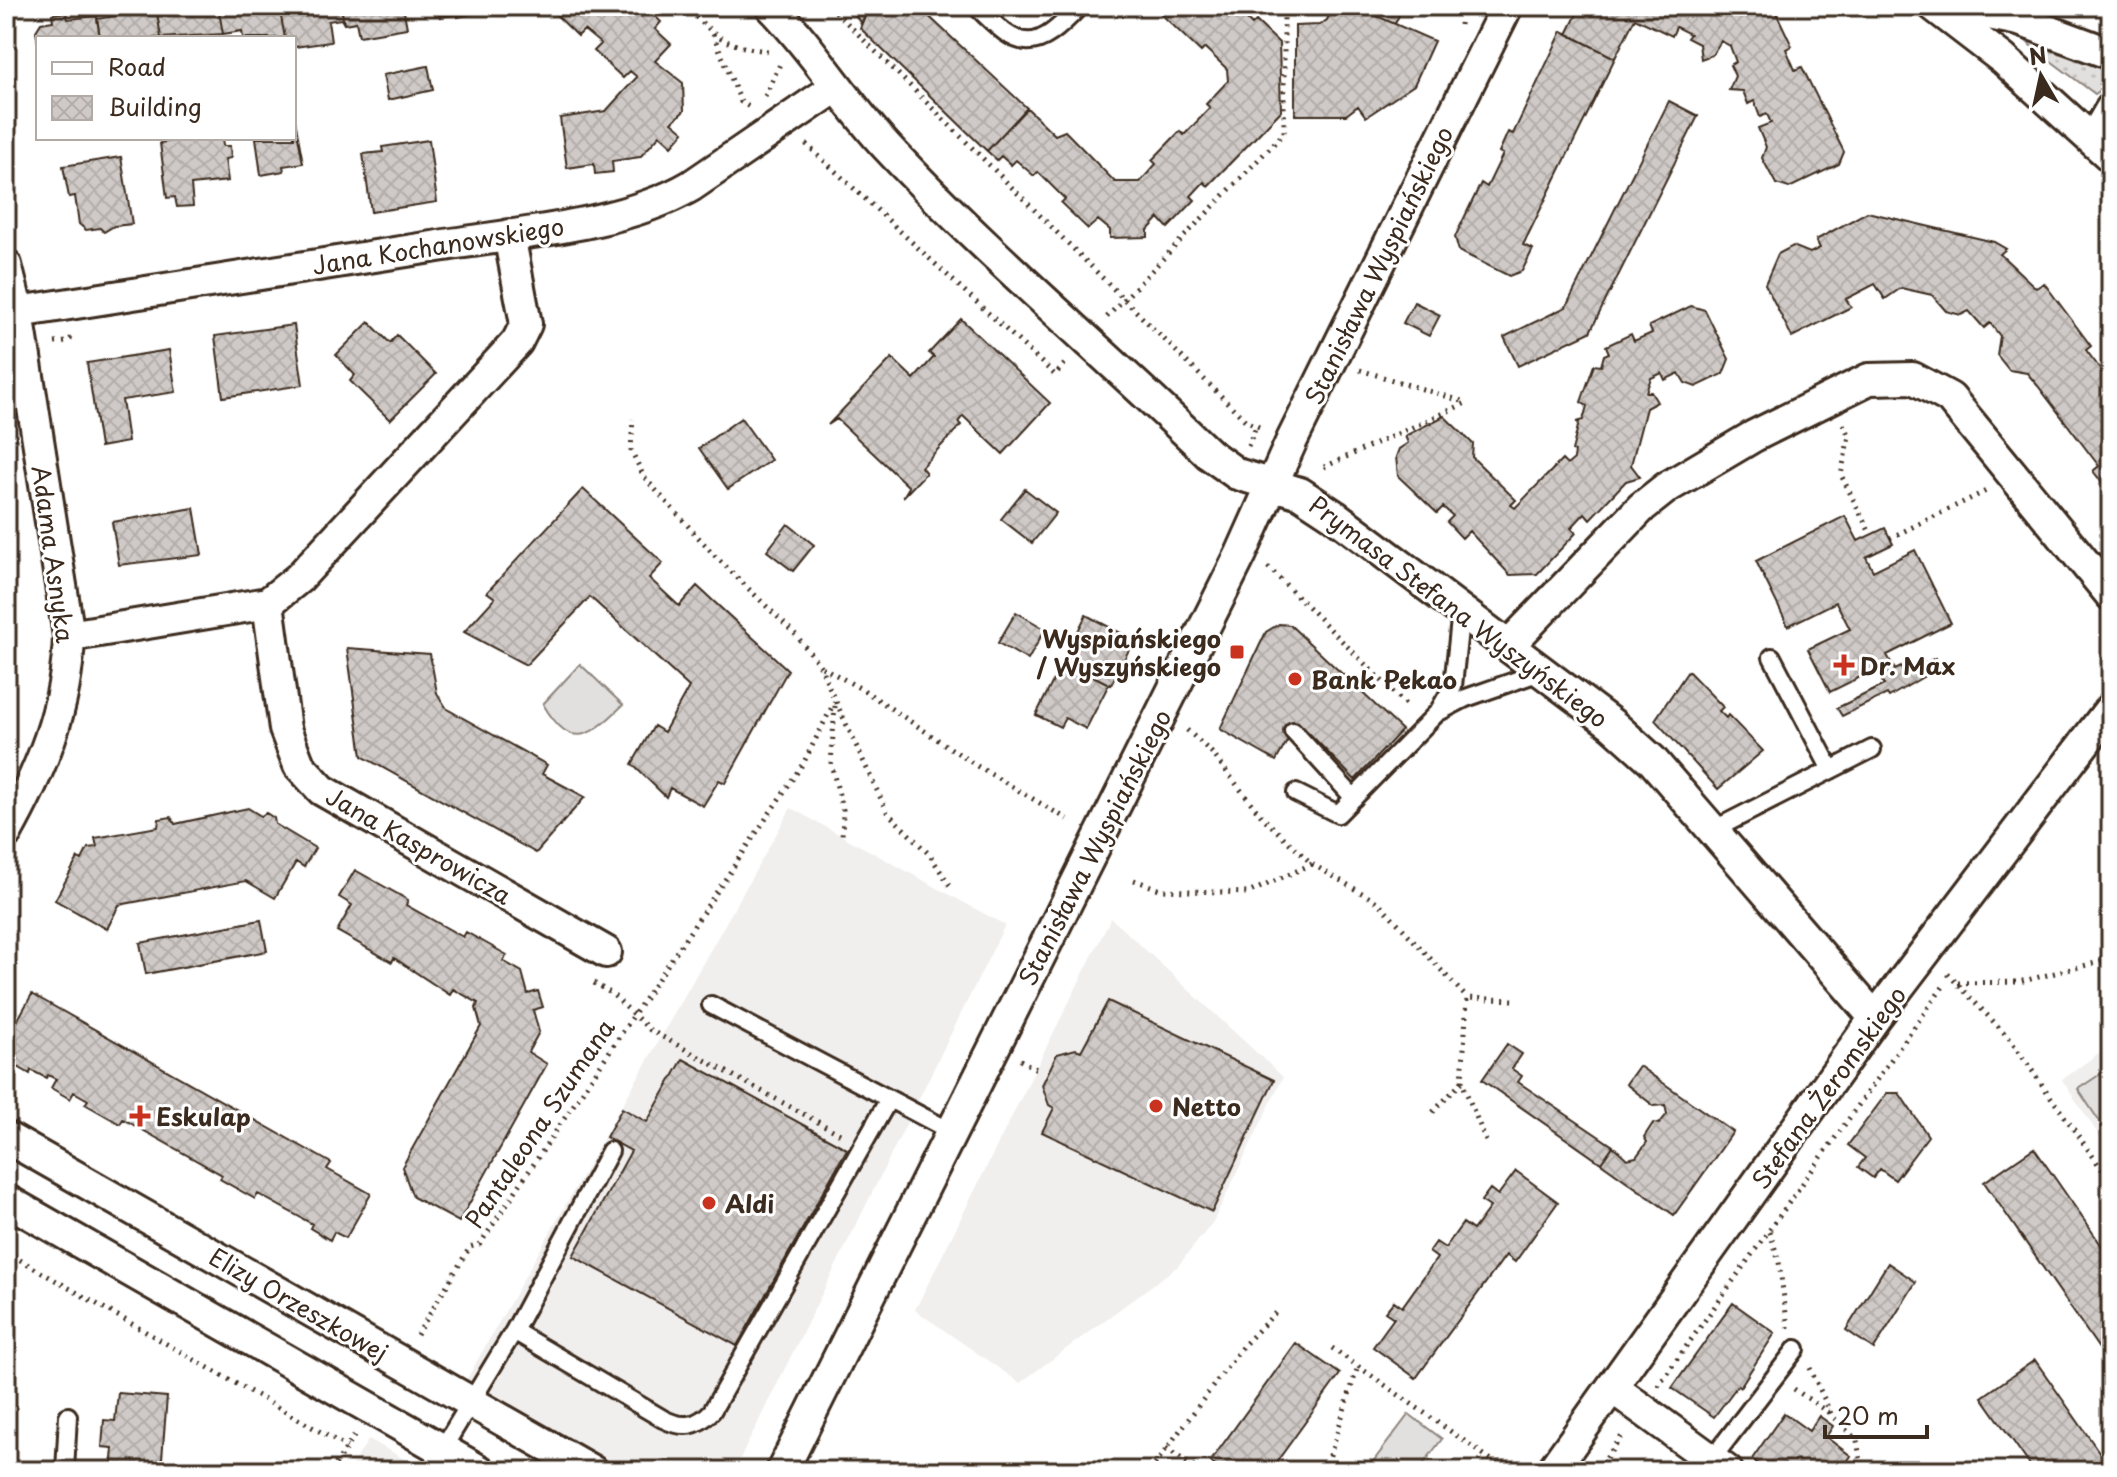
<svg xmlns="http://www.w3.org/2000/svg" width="2117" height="1477" font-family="'Playpen Sans',sans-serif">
	<defs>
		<pattern id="grass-dots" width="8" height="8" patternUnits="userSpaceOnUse" patternTransform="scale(2)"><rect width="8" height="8" fill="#e2e0de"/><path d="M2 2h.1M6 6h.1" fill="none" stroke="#c3c0be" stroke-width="1.8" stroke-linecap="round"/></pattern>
		<pattern id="building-cross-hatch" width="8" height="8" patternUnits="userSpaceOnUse" patternTransform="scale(2)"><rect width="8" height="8" fill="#cfcac7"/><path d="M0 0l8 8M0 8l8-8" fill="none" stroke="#b3aeaa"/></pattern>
	</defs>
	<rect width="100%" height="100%" fill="#fff"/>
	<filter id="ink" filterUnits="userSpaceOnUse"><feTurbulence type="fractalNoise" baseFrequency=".0125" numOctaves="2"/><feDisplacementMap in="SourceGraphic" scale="16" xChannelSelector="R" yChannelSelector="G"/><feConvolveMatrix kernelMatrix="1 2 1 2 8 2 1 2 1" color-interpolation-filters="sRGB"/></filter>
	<g filter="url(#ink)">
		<path fill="#f1efee" d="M791,808L1005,925L734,1471H615L465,1382Z
			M1111,918L1283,1077L1213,1222L1178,1266L1020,1383L915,1310Z
			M2111,1044V1153L2062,1080Z
			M369,1439L425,1471H348Z"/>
		<path fill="url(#grass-dots)" stroke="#8e857e" stroke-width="2" d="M2027,36L2111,73V83L2095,94L2031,46L2024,39Z"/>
		<path fill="#e2e0de" stroke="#8e857e" stroke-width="2" d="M580,664L623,705C592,735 572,754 543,704Z
			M2111,1067V1139L2078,1089Z
			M1409,1414L1442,1439L1418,1471H1366Z"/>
		<path fill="url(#building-cross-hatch)" stroke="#3b2a1e" stroke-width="2" d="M125,6H156L161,38H100L97,19L126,14Z
			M156,6H218L223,34L161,38Z
			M218,6H279L285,38H243L242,31L223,34Z
			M279,6H341L344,24L341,19L328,21L331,42L294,47V38H285Z
			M341,6H403L407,28L359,36L356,22L344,24Z
			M438,6H506L458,17V14L440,17Z
			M547,6H631L642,16L648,9L661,22L655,29L671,44L655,61L683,83L684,111L672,122L684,132L672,146L660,135L640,157L612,161L613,172L595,174L594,164L567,168L560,118L606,111L637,77L630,71L623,78L594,51L601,44L584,30L578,36Z
			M850,6H869L861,24Z
			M869,6H918L1027,108L987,151L860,28Z
			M1166,6H1233L1252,25L1256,21L1279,43L1281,111L1208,186L1204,182L1191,196L1195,200L1168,228L1159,218L1148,230V237L1110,238V230L1098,220L1088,229L1061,203L1065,199L1038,172L1034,176L1016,160L1011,165L1001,156L997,160L987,151L1027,108L1055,135L1065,131L1115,182H1140L1156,164L1152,160L1180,131L1184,135L1210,108L1206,104L1228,81L1227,69L1205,48L1201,52L1160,13Z
			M1333,6H1354L1434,41L1414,85L1366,117L1358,106L1346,115H1295V26L1319,25L1327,20Z
			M1354,6H1403L1395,24Z
			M1581,6H1760L1766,9L1773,6L1792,46L1786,49L1795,70L1802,67L1844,152L1839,164L1789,188L1776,184L1762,158L1766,147L1758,128L1771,123L1767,114L1760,117L1754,101L1748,104L1743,91L1729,90L1735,76L1730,65L1736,62L1730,46L1721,41L1712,55L1701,59L1699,44L1687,38L1690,34L1676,27L1672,36L1635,18L1615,58L1567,34Z
			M66,12L68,19L97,16L100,38H38V44L36,31L41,23L53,21L52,14Z
			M1562,31L1615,58L1523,245L1533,249L1522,271L1509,276L1459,251L1455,237L1481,183L1487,187L1503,154L1499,152L1508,132L1513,134Z
			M428,66L433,90L388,100L383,75Z
			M1669,101L1698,116L1590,332L1518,366L1504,337L1566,307Z
			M294,115L303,163L283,166L284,171L261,175L256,138H294Z
			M192,138H222L223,146H230L231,158L225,159L228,181L191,185L193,206L177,207L175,197L167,198L160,143Z
			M429,140L437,202L371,212L363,154L383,152L382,147Z
			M121,157L132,224L114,226L104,232L100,228L86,230L79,224L75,196L69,197L63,166Z
			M1867,212L1994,242L2006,249L2000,254L2036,288L2044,283L2091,346L2086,350L2104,374L2102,377L2108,385L2111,383V487L2106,481L2103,484L2093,471L2099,466L2038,386L2027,373L2009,370L1997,355L2000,336L1990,323L1984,328L1969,311L1961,315L1946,311L1932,295L1901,288L1885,299L1875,284L1846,299L1851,307L1792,337L1765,284L1778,254L1793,246L1810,253L1820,248L1816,240Z
			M1414,302L1440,315L1429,336L1403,323Z
			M1691,306L1705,310L1729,359L1723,374L1696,387L1685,383L1679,373L1665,380L1662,373L1651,378L1646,392H1651L1657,402L1646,408L1631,465L1640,477L1626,481L1590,519L1585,513L1571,528L1576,533L1537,574L1510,575L1469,531L1462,538L1447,522L1453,516L1443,507L1437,513L1398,476L1396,457L1399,449L1408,443L1405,436L1444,416L1473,444L1472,457L1516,500L1511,505L1515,508L1562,460L1567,465L1574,459L1575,452L1572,451L1579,422H1576L1583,420L1587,406L1581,402L1594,365L1601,366L1604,355L1609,353L1606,346L1631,334L1634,341L1652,333L1649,326Z
			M961,319L1050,403L1003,454L963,416L958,422L961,425L921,467L926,473L903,497L909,487L837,419L828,425L892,358L914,379L934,357L929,353Z
			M369,322L390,343L397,335L436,374L390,420L350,381L355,375L336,355Z
			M294,325L303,385L223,397L215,336Z
			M169,350L176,392L122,400L128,442L100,447L87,363Z
			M741,418L771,460L728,489L699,448Z
			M583,489L663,563L649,578L679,606L697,586L788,670L725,783L719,780L703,806L670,788L666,797L632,764L654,726L664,732L689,687L590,597L526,665L464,632L495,598L487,592Z
			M1025,489L1056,513L1032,543L1001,519Z
			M194,508L202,555L119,565L112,522Z
			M1845,516L1858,541L1885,528L1893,544L1866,557L1873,571L1915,550L1951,623L1887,655L1895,670L1901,667L1904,674L1935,658L1940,667L1889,697L1887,694L1842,716L1837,708L1884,685L1876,669L1830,692L1808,649L1850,629L1836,602L1788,626L1756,561Z
			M788,524L814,545L793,571L767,551Z
			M1016,612L1045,629L1028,660L998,643Z
			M1086,615L1134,640L1111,685L1063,661Z
			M1279,624L1290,625L1402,730L1355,780L1298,722L1276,761L1220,729L1266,632Z
			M347,648L430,654L437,693L447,709L547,765L542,774L585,797L536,853L362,756Z
			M1063,661L1109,684L1086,729L1065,718L1060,727L1036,715Z
			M1688,671L1723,707L1719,711L1726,718L1728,715L1763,751L1718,789L1655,720Z
			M248,808L261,816L266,813L274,818L275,824L315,848L304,867L296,862L275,898L246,881L119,905L107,929L55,900L78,858L82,860L88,848L97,847L95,838L158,827L159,819L171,817L175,824Z
			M355,870L408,900L406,905L463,937L466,932L507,955L503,961L522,972L528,994L538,991L543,1007L533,1010L539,1032L528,1052L547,1064L459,1222L413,1197L402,1167L481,1026L476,1008L478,1003L453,989L450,995L394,958L392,962L337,931L352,905L339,897Z
			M261,920L267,951L146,974L140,943Z
			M32,994L331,1163L327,1169L371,1194L346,1238L334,1232L330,1240L310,1228L312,1224L258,1194L255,1199L220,1179L222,1175L123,1119L120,1124L85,1104L88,1100L74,1092L70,1099L51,1088L56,1079L48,1075L46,1078L31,1070L30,1074L6,1060V1041Z
			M1108,1001L1274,1080L1212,1212L1042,1132L1054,1108L1049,1105L1042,1085L1057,1054L1076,1049L1081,1051Z
			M1507,1044L1522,1054L1512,1069L1522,1076L1518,1082L1613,1146L1601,1163L1482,1080Z
			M683,1059L847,1149L737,1346L573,1256L631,1151L606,1137L622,1108L647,1122Z
			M1639,1066L1733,1132L1674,1215L1601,1163L1613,1146L1627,1159L1636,1157L1647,1142L1644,1137L1653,1123L1659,1124L1667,1114L1665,1105L1654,1106L1626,1084Z
			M1887,1093H1899L1928,1136L1895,1180L1880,1169L1873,1178L1858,1167L1865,1158L1848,1145Z
			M2034,1148L2111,1259V1366L1984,1182Z
			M1516,1171L1558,1202L1515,1262L1506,1255L1416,1378L1373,1347L1394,1318L1385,1312L1394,1301L1402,1307L1437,1258L1429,1252L1436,1242L1445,1248L1463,1223L1473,1230L1490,1207L1481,1201L1490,1189L1498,1195Z
			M1888,1263L1916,1282L1874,1349L1846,1330Z
			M1733,1303L1775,1333L1740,1387L1738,1385L1714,1417L1672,1388Z
			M1296,1343L1340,1374L1270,1471H1223L1210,1462Z
			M2035,1360L2111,1469V1471H2034L1982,1397Z
			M118,1393L167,1397L161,1471H111L113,1448L102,1447L104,1420L115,1421Z
			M1784,1413L1809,1431L1819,1416L1833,1426L1826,1437L1851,1456L1840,1471H1782L1775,1466L1768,1471L1752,1459Z"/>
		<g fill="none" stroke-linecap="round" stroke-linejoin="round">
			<g stroke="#3b2a1e" stroke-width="22">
				<path id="lane" d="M976,6C1021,52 1035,54 1080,6
					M1772,657L1831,770
					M1438,712L1453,686L1461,610
					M1293,731L1354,798
					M1296,793L1338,814L1437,713L1466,698L1543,671
					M1715,829L1872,749
					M711,1005L952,1132
					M514,1331L610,1151
					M1712,1459L1796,1349
					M65,1471L68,1416
					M429,1471L514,1331L663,1419C683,1429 697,1427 712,1411L889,1099"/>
			</g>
			<g stroke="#3b2a1e" stroke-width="36">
				<path id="street" d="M771,6C815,51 844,101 887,147C988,255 1103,351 1209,454L1237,474L1300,493L1335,516L1613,725L1652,760L1875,1018
					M1934,6L2003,59L2111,157
					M1949,6L2019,20L2111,54
					M2093,140L2111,109
					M6,265L18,313L69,636C67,709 41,770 6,833
					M6,314C148,292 290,269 432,247C511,234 623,226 691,186L836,87
					M268,603L285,729L299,765L322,790L606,952
					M69,636L268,603L299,578L517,342L526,324L509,235
					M1509,645L1642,507L1666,488L1754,436L1869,379L1913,378L1950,398L2111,595
					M6,1137L592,1471
					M6,1200L480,1471
					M1613,1388L1727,1471
					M782,1471L1241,554L1292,440L1507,6
					M1552,1471L1875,1018L2111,708"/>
			</g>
			<path stroke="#3b2a1e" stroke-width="5" stroke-dasharray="2 6" stroke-linecap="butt" d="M684,6C718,37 722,46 769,51
				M830,6L1247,422L1264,429
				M1460,25L1462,6
				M713,34L741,102L751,108
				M765,96L781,62
				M806,144L1055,375L1067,361
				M1107,317L1284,133V9L1297,6
				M55,343L67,342L75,335
				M1360,370L1465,402
				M1843,424L1849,436L1841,475L1871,535
				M1248,446L1256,426
				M1324,467L1466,403
				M1890,538L1986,491
				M2102,538L2111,531
				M1268,567L1408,707
				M822,667L865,691L977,766L1067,819
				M836,702L887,812L929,854L953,890
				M835,706L831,764L843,810L842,838
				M1187,730L1212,753L1262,817L1312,864L1379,903L1467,998
				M1134,880L1162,890L1248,893L1312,864
				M1948,974L2009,1038L2111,1182
				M594,983L612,994L650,1030L840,1134
				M1958,983L2019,982L2111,959
				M1020,1060L1040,1071
				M1433,1112L1462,1082
				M1486,1141L1462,1082L1467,998L1514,1000
				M1770,1232L1779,1262L1788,1328
				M6,1252L347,1447
				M417,1335L470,1247L480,1244L804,762L835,701L821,667L796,635L716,557L644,477L631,450L633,419
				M1332,1348L1507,1471
				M1810,1368L1832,1416L1857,1440L1862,1471
				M1658,1386L1945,984
				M1794,1389L1832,1415
				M1166,1448L1199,1471
				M331,1471L355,1435
				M1150,1471L1242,1347L1278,1310
				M1325,1471L1358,1366
				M1597,1471L1624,1433"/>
			<use href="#lane" stroke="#fff" stroke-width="16"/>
			<use href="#street" stroke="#fff" stroke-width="30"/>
		</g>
	</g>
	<g fill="#c8321e" stroke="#fff" stroke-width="3">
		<rect x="1229" y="644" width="16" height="16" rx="4"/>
		<path d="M1840 653h8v8h8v8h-8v8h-8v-8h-8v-8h8z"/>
		<circle cx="1295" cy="679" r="8"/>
		<circle cx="1156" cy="1106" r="8"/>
		<path d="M136 1104h8v8h8v8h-8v8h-8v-8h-8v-8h8z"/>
		<circle cx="709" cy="1203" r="8"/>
	</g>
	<g text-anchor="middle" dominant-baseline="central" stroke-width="6" stroke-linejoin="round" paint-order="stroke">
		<g font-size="24" fill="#3b2a1e" stroke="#fff">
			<text transform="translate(438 245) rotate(-9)">Jana Kochanowskiego</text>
			<text transform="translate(1378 265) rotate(-64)">Stanisława Wyspiańskiego</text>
			<text transform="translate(54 554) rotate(82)">Adama Asnyka</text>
			<text transform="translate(1459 611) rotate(37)">Prymasa Stefana Wyszyńskiego</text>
			<text transform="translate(419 845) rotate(30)">Jana Kasprowicza</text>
			<text transform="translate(1094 847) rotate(-63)">Stanisława Wyspiańskiego</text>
			<text transform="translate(1828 1087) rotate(-54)">Stefana Żeromskiego</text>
			<text transform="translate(539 1123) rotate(-56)">Pantaleona Szumana</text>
			<text transform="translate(299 1304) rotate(30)">Elizy Orzeszkowej</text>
		</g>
		<g font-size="24" font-weight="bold" fill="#3b2a1e" stroke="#fff" text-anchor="start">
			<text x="1221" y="638" text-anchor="end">Wyspiańskiego<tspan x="1221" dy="28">/ Wyszyńskiego</tspan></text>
			<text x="1860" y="665">Dr. Max</text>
			<text x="1311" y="679">Bank Pekao</text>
			<text x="1172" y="1106">Netto</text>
			<text x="156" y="1116">Eskulap</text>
			<text x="725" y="1203">Aldi</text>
		</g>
	</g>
	<rect width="2117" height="1477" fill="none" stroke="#fff" stroke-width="32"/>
	<rect x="16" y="16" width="2085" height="1445" fill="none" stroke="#3b2a1e" stroke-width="3" filter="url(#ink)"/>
	<rect x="36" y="36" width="260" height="104" fill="#ffffff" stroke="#b1aaa5" stroke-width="2"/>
	<rect x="52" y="62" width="40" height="12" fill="#ffffff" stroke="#b1aaa5" stroke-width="2"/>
	<text x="108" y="76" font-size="24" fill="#3b2a1e">Road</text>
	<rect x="52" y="96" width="40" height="24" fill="url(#building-cross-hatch)" stroke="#b1aaa5" stroke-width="2"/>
	<text x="108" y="116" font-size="24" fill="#3b2a1e">Building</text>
	<g transform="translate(2041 76) rotate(351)" stroke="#ffffff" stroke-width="6" paint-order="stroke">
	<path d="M0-6L14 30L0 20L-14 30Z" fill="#3b2a1e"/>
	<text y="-12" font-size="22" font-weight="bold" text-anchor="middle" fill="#3b2a1e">N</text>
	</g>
	<path d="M1825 1425v12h102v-12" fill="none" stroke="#3b2a1e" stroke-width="4"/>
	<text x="1837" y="1425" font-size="24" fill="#3b2a1e" stroke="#ffffff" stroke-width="6" paint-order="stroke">20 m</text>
</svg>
